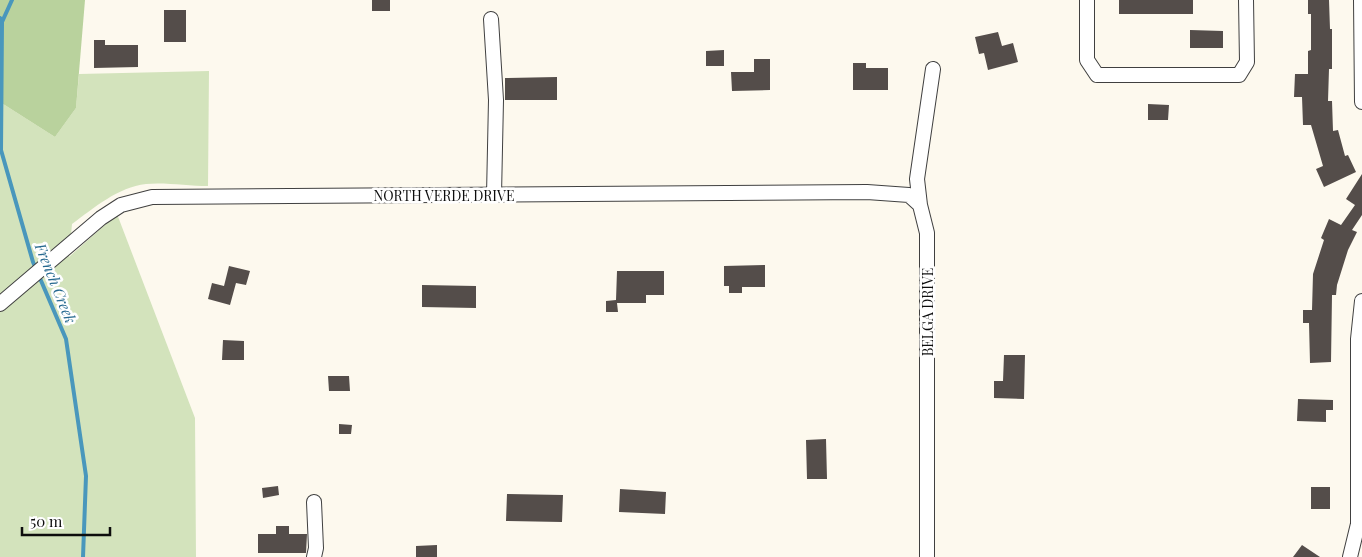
<svg xmlns="http://www.w3.org/2000/svg" width="1362" height="557" font-family="'Playfair Display',serif">
	<rect width="100%" height="100%" fill="#fdf9ee"/>
	<path fill="#d3e3bc" d="M209,71L208,186C189,186 164,182 146,184C118,187 94,208 72,224L69,257L117,214L195,418L196,557H0V102L55,137L76,108L79,74Z"/>
	<path fill="#b9d29d" d="M0,0H85L76,108L55,137L0,102Z"/>
	<g fill="none" stroke-linecap="round" stroke-linejoin="round">
		<path stroke="#4997bc" stroke-width="4" d="M0,18L2,22L1,150L33,262L66,339L86,476L83,557
			M2,22L12,0"/>
	</g>
	<path fill="#544d4a" d="M372,0H390V11H372Z
		M1119,0H1193V14H1119Z
		M1308,0H1329L1330,29H1332V69H1329L1328,101H1332L1333,131L1338,130L1345,156L1348,155L1356,172L1324,187L1316,169L1323,166L1311,125H1303L1302,97H1294L1295,74H1308V51L1311,50V14H1308Z
		M164,10H186V42H164Z
		M1190,30L1223,31V48H1190Z
		M998,32L1002,46L1013,43L1018,62L988,70L984,53L979,54L975,37Z
		M94,40H105V45H138V67L94,68Z
		M724,50V66H706V51Z
		M754,59H770V90L732,91L731,72H754Z
		M853,63H866V68H888V90H853Z
		M557,77V100H505V78Z
		M1148,104L1169,105L1168,120H1148Z
		M1362,174V215L1352,230L1357,232L1348,250L1337,285L1336,295H1332L1331,362L1310,363L1309,323H1303V310H1312L1313,274L1324,240L1321,238L1329,219L1341,225L1355,205L1346,199Z
		M765,265V287H742V293H729V286H724V266Z
		M229,266L250,271L246,285L236,283L230,305L208,299L212,283L224,286Z
		M617,271H664V295H646V303H617L618,312H606V301L616,300Z
		M422,285L476,286V308L422,307Z
		M223,340L244,341V360H222Z
		M1004,355H1025L1024,399L994,398V381H1003Z
		M328,376H349L350,391H329Z
		M1298,399L1333,400V410H1326V422L1297,421Z
		M339,424L352,425L351,434H339Z
		M826,439L827,479H807L806,440Z
		M278,486L279,495L263,498L262,488Z
		M1311,487H1330V509H1311Z
		M620,489L666,492L665,514L619,512Z
		M507,494L563,495L562,522L506,521Z
		M276,526H289V534H307L306,553H258V534H276Z
		M437,545V557H416V546Z
		M1302,545L1320,557H1293Z"/>
	<g fill="none" stroke-linecap="round" stroke-linejoin="round">
		<g stroke="#404040" stroke-width="16">
			<path id="minor" d="M1087,0V60L1097,75H1239L1247,62L1246,0
				M1361,0L1362,102
				M491,19L496,100L494,195
				M0,304L101,218L121,205L152,197L867,192L909,195L920,205
				M314,502L316,548L314,557
				M927,557V233L920,205L917,179L933,69
				M1350,557L1358,524V339L1362,301"/>
		</g>
		<use href="#minor" stroke="#fff" stroke-width="14"/>
	</g>
	<g text-anchor="middle" dominant-baseline="central" stroke-width="5" stroke-linejoin="round" paint-order="stroke">
		<g font-size="14" fill="#0d0d0d" stroke="#fff">
			<text x="444" y="195">NORTH VERDE DRIVE</text>
			<text transform="translate(927 312) rotate(-90)">BELGA DRIVE</text>
		</g>
		<g font-size="15" font-style="italic" fill="#25688f" stroke="#fff">
			<text transform="translate(56 283) rotate(68)">French Creek</text>
		</g>
	</g>
	<path d="M22 527v8h88v-8" fill="none" stroke="#0d0d0d" stroke-width="2.5"/>
	<text x="30" y="527" font-size="15" fill="#0d0d0d" stroke="#ffffff" stroke-width="4" paint-order="stroke">50 m</text>
</svg>
